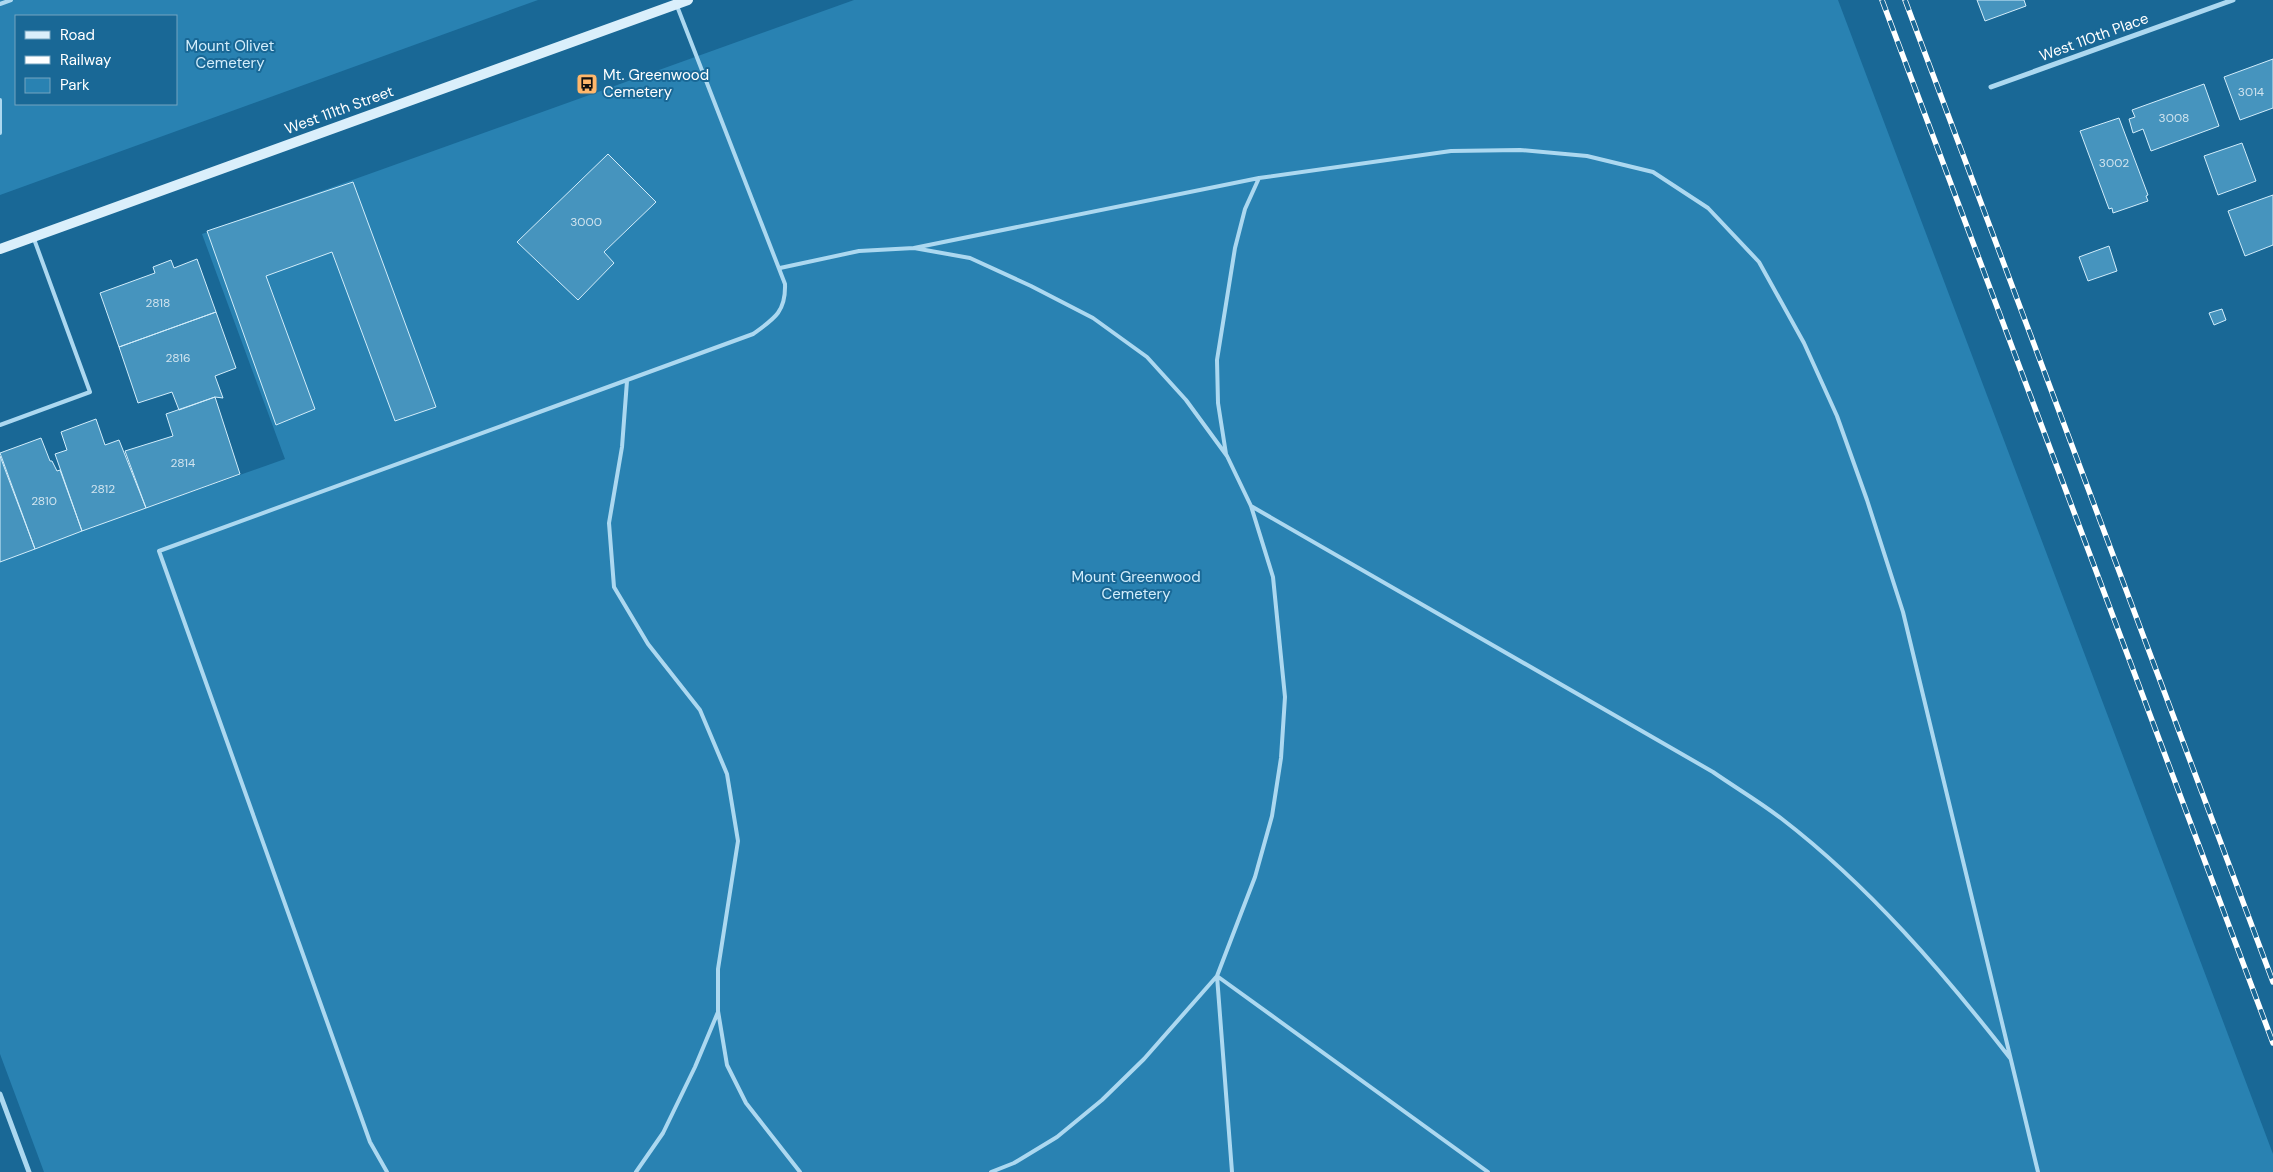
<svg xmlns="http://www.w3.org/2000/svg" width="2273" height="1172" font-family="'DM Sans',sans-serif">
	<rect width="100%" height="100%" fill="#196896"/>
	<path fill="#2982b2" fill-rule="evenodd" d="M0,0H538L0,195ZM16,16H176V104H16Z
		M854,0H1838L2273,1154V1172H44L0,1054V559L285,459L202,234Z"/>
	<path fill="#4694be" stroke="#d2edfb" d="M1977,0H2024L2026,6L1985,21Z
		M2273,59V108L2240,120L2224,77Z
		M2204,84L2219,126L2151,151L2143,129L2133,133L2129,119L2135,117L2132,110Z
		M2119,118L2148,195L2146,196L2148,201L2113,213L2112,208L2109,209L2080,131Z
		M2242,143L2256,181L2218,195L2204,156Z
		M608,154L656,202L604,252L614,263L578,300L517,242Z
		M353,182L436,407L395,421L332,252L266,276L315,409L276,425L207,231Z
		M2273,195V245L2245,256L2228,211Z
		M2109,246L2117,271L2088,281L2079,257Z
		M197,259L216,312L119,347L100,293L155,273L153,267L171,260L174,268Z
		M2222,309L2226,320L2214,325L2209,313Z
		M216,312L236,368L215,376L223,398L215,397L179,410L172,392L138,403L119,347Z
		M215,397L240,474L146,508L125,451L173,436L166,414Z
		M96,419L105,445L119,440L146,508L82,531L55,454L67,450L61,432Z
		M41,438L50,461H52L57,471L60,470L82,531L35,549L0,453Z
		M0,456L35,549L0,562Z"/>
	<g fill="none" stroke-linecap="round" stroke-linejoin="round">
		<path stroke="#acd8f0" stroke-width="4" d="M0,4L11,0
			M0,100V133
			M914,248L1259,178L1451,151L1520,150L1587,156L1653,172L1708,208L1759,262L1804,343L1837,416L1867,500L1903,612L2038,1172
			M780,268L859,251L914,248L970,258L1031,286L1093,318L1147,357L1186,400L1227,456L1251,506L1273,577L1285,697L1281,758L1272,816L1255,877L1217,976L1144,1059L1102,1100L1057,1137L1014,1163L991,1172
			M627,381L622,447L609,523L614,587L648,644L700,710L727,774L738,841L718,969V1011L727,1065L746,1103L800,1172
			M0,425L90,392L34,239
			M1226,454L1218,403L1217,360L1235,248L1245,209L1259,178
			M1251,506L1713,772C1736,788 1760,802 1782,819C1869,886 1943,972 2010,1058
			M1217,976L1488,1172
			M1217,976L1232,1172
			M387,1172L370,1142L159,551L753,334C774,319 786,312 785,284L677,6
			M636,1172L663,1133L695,1067L718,1012"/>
		<path stroke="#acd8f0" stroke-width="5" d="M1991,87L2233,0
			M0,1094L29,1172"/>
		<path stroke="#daeffb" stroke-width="10" d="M0,249L688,0"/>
		<g stroke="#fff" stroke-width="5.5">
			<path id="rail" d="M1882,0L2273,1043
				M1905,0L2273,982"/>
		</g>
		<use href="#rail" stroke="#196896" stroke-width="4" stroke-dasharray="11" stroke-linecap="butt"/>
	</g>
	<defs>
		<g id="bus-square" transform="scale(1.125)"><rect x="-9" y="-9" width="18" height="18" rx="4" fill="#ffb76b" stroke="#196896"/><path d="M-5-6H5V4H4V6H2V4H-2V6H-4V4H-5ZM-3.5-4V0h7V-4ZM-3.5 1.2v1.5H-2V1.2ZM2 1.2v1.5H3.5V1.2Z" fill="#111"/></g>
	</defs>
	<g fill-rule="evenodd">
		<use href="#bus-square" x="587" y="84"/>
	</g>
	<g text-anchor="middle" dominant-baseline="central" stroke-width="4" stroke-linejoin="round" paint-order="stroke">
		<g font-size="12" fill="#d1e4ef">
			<text x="2251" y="92">3014</text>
			<text x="2174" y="118">3008</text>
			<text x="2114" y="163">3002</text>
			<text x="586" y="222">3000</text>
			<text x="158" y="303">2818</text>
			<text x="178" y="358">2816</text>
			<text x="183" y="463">2814</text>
			<text x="103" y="489">2812</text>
			<text x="44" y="501">2810</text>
		</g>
		<g font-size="15" fill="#fff" stroke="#196896">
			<text transform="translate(2094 37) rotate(-20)">West 110th Place</text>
			<text transform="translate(339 110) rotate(-20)">West 111th Street</text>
		</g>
		<g font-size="15" fill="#d2edfb" stroke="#196896">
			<text x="230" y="46">Mount Olivet<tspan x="230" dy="17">Cemetery</tspan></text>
			<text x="1136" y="577">Mount Greenwood<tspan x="1136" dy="17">Cemetery</tspan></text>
		</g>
		<g font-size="15" fill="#fff" stroke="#196896" text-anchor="start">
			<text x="603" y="75">Mt. Greenwood<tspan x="603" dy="17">Cemetery</tspan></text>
		</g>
	</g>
	<rect x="15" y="15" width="162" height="90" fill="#196896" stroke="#75a4c0"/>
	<rect x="25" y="31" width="25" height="8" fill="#daeffb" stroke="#75a4c0"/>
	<text x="60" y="40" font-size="15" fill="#ffffff">Road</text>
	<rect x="25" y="56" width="25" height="8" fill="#ffffff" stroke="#75a4c0"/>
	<text x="60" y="65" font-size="15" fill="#ffffff">Railway</text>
	<rect x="25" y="78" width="25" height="15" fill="#2982b2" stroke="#75a4c0"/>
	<text x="60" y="90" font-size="15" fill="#ffffff">Park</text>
</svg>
